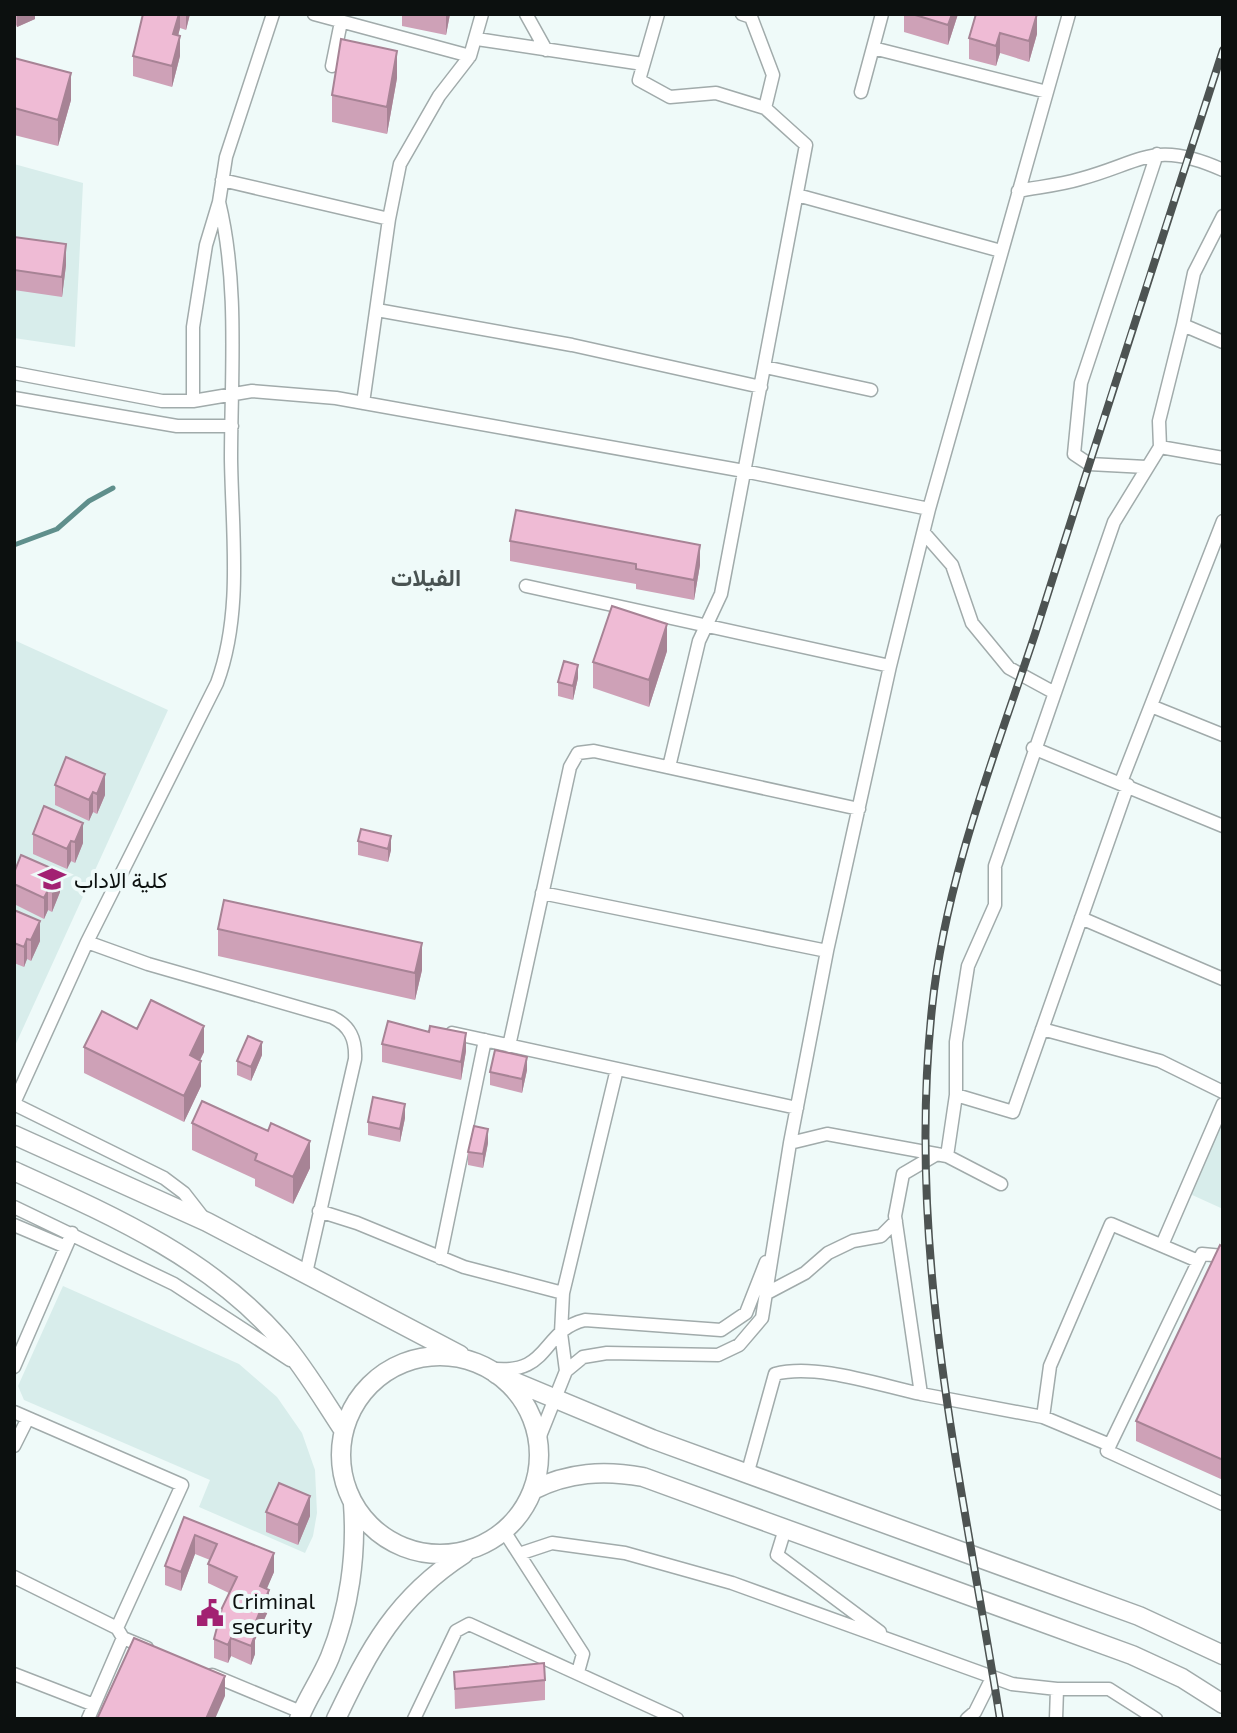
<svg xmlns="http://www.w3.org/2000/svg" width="1237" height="1733" font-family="'Exo 2',Vazirmatn,sans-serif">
	<rect width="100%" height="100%" fill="#effaf9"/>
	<path fill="#d8edeb" d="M14,164L83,183L75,347L14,338Z
		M14,640L168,710L14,1048Z
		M1223,1120V1209L1190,1194Z
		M63,1286L239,1364L277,1397L302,1433L315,1470L317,1513L313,1536L305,1553L199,1507L210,1480L24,1400L18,1386Z"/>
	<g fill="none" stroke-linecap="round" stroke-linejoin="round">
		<path stroke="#5f8f8c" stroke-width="5" d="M14,545L57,529L89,501L113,488"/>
		<g stroke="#a1abab" stroke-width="15">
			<path id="street" d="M314,14L470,56
				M526,14L546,50
				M658,14L639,80L670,97L716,93L765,108
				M477,39L643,64
				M873,48L1047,92
				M332,66L341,22
				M861,92L882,14
				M222,180L389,219
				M1018,191C1038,187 1060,185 1080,179C1143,162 1154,139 1223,170
				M797,195L1001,251
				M1223,216L1194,273L1183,325L1223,342
				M377,310L572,345L761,387
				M1183,325L1159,421L1160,447L1223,458
				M765,367L871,390
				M14,373L162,401H193L252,391L336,398L744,471L929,509
				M14,398L177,426H232
				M193,401V327L206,245L219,202L226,157L273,14
				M363,403L389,219L400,164L439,96L470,56L482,14
				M1146,467L1089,464L1074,454L1081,383L1157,154
				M924,533L952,565L972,623L1009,668L1053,692
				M526,586L890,666
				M1151,706L1223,735
				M1033,748L1223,826
				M669,767L699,641L721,594L806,145L765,108L773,75L751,17L742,14
				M1121,782L1223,521
				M542,893L827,951
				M1081,918L1223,979
				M87,942L148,964L332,1017C350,1026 356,1039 355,1059L306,1273
				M1042,1029L1160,1061L1223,1092
				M452,1033L797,1108
				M509,1046L570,767L578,753L594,751L859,809
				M956,1095L1013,1112L1128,785
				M14,1103L87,942L217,683C243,613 232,533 231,459C231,375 239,284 219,202
				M14,1104L164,1178L184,1193L205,1220
				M790,1143L827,1134L947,1156L1001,1184
				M937,1154L903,1174L895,1216L921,1394L1043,1417L1110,1445
				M947,1156L956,1095V1042L968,966L995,905V866L1114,522L1160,447
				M14,1207L174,1284L290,1360
				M319,1211L357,1223L464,1267L563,1293
				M14,1225L66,1247
				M1162,1245L1223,1104
				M1223,1256L1202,1254L1107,1451L1223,1504
				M440,1258L485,1040
				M769,1292L805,1273L828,1253L853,1241L881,1236L896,1221
				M14,1367L72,1233
				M487,1368C552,1378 539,1331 585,1320L721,1330L746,1313L766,1262
				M566,1371L561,1333L563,1293L617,1069
				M14,1412L182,1485L117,1628
				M1043,1417L1050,1366L1111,1224L1198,1261
				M538,1441L566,1371L583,1357L607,1353L718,1355L739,1345L762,1318L790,1143L827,951L890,666L929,509L1069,14
				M14,1446L28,1418
				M747,1475L775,1374C816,1363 879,1385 921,1394
				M785,1529L777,1555L880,1632
				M504,1531L583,1654L578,1672
				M519,1554L552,1543L625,1553L732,1583L1012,1684L1057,1689
				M14,1577L117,1628L123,1638L147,1648
				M14,1674L94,1705
				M212,1675L301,1712
				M88,1719L123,1638
				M414,1719L456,1631L469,1624L677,1719
				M967,1719L975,1712L992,1678
				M1056,1719L1057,1689H1109L1156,1719"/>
		</g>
		<g stroke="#a1abab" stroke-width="21">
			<path id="secondary" d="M14,1135L207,1222L460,1355
				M14,1171C111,1215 210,1258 281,1340C305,1368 324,1401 344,1431
				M341 1455a99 99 0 1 1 198 0a99 99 0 1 1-198 0Z
				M496,1374L652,1439L1139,1616L1223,1655
				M533,1490C569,1472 604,1470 643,1477L1132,1655L1182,1678L1223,1704
				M299,1719C307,1698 321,1679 330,1657C349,1610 357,1555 353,1504
				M336,1719C370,1648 396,1598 464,1554"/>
		</g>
		<use href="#street" stroke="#fff" stroke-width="12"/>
		<use href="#secondary" stroke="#fff" stroke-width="18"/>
		<g stroke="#4d5352" stroke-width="8">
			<path id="rail" d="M1000,1719C962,1480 906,1252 932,1008C945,880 995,755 1035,634C1097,439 1160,244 1223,50"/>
		</g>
		<use href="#rail" stroke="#effaf9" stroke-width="5" stroke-dasharray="15" stroke-linecap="butt"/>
	</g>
	<path fill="#cea1b7" d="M14,14H35V19L17,27L14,20Z
		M143,14H190L186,30L180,28L178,36L180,56L172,87L133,76V56Z
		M402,14H450L446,35L402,26Z
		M904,14H958L948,45L904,32Z
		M976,14L1037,34L1029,62L1000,53L996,66L969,59V38Z
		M14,58L71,100L58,146L14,135Z
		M397,78L387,134L332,122V95Z
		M14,237L66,265L62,297L14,290Z
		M510,541L700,565L694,600L636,589V584L510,561Z
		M667,651L649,707L593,688V662Z
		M578,678L573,700L558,696V682Z
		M55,785L105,795L97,814L93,812L89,821L55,805Z
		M33,834L83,843L75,863L71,861L67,869L33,854Z
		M358,841L391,850L388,862L358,855Z
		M14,873L60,892L52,912L48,910L44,919L14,904Z
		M14,910L40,941L31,961L27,959L24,967L14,963Z
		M218,929L422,970L415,1000L218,956Z
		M137,1029L204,1052L200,1060L201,1086L184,1122L84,1073V1047Z
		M382,1044L466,1051L461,1080L382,1062Z
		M262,1055L251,1081L237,1075V1061Z
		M527,1070L522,1093L490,1085V1072Z
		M405,1118L400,1142L368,1135V1122Z
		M192,1123L268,1131L310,1168L293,1204L255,1186V1179L192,1150Z
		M488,1143L483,1168L468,1165V1152Z
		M1223,1247V1480L1136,1441V1421Z
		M266,1512L310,1516L298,1545L266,1532Z
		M184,1517L274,1572L266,1589L269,1609L255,1640V1654L251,1665L231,1656L228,1663L214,1658V1639L229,1593L208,1583V1564L210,1560L195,1554L181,1591L165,1585V1566Z
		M454,1672L545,1680V1700L455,1709Z"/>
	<path fill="#a78395" d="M17,14H35V19L17,27Z
		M179,14H180V28L173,55V34Z
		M186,14H190L186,30Z
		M446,14H450L446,35Z
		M952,14H958L948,45V25Z
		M1037,14V34L1029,62V41Z
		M1000,33V53L996,66V46Z
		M180,36V56L172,87V66Z
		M397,51V78L387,134V107Z
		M71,73V100L58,146V120Z
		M66,244V265L62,297V277Z
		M700,545V565L694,600V580Z
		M667,624V651L649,707V680Z
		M578,665V678L573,700V686Z
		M105,774V795L97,814V794Z
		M93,792V812L89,821V800Z
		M83,823V843L75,863V842Z
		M391,836V850L388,862V849Z
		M71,841V861L67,869V849Z
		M60,872V892L52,912V892Z
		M48,890V910L44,919V898Z
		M40,921V941L31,961V940Z
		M27,939V959L24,967V947Z
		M422,943V970L415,1000V973Z
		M204,1026V1052L190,1080V1055Z
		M466,1033V1051L461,1080V1062Z
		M262,1042V1055L251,1081V1067Z
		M527,1057V1070L522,1093V1079Z
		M201,1061V1086L184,1122V1096Z
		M405,1104V1118L400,1142V1129Z
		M488,1129V1143L483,1168V1154Z
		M310,1141V1168L293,1204V1177Z
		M310,1496V1516L298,1545V1525Z
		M195,1535V1554L181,1591V1572Z
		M274,1553V1572L260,1605V1586Z
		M269,1590V1609L255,1640V1654L251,1665V1633Z
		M231,1638V1656L228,1663V1645Z
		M225,1676V1696L215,1719H206Z"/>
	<path fill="#efbbd5" stroke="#a78395" stroke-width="2" d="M143,14H179L173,34L180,36L172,66L133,56Z
		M912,14H952L948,25Z
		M976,14H1037L1029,41L1000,33L996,46L969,38Z
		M341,39L397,51L387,107L332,95Z
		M14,58L71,73L58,120L14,108Z
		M14,237L66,244L62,277L14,270Z
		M516,510L700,545L694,580L636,569V564L510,541Z
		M612,606L667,624L649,680L593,662Z
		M564,661L578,665L573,686L558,682Z
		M66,757L105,774L97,794L93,792L89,800L55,785Z
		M44,806L83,823L75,842L71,841L67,849L33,834Z
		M361,829L391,836L388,849L358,841Z
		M21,855L60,872L52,892L48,890L44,898L14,884V873Z
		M224,900L422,943L415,973L218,929Z
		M14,910L40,921L31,940L27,939L24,947L14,943Z
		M151,1000L204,1026L190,1055L201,1061L184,1096L84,1047L102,1011L137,1029Z
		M388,1021L429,1032L430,1026L466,1033L461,1062L382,1044Z
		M248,1036L262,1042L251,1067L237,1061Z
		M495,1050L527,1057L522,1079L490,1072Z
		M373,1097L405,1104L400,1129L368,1122Z
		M202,1101L268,1131L271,1123L310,1141L293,1177L255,1160L257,1154L192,1123Z
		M474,1126L488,1129L483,1154L468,1152Z
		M1220,1245L1223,1247V1460L1136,1421Z
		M279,1483L310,1496L298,1525L266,1512Z
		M184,1517L274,1553L260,1586L269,1590L251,1633L255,1635L251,1646L231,1638L228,1645L214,1639L222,1608L237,1577L208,1564L217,1544L195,1535L181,1572L165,1566Z
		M134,1638L225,1676L206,1719H97Z
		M544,1663L545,1680L455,1689L454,1672Z"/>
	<defs>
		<g id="university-bare" transform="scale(2.16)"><path d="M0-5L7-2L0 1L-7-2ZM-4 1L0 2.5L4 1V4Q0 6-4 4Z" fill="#a22172" stroke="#effaf9" stroke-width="2.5" paint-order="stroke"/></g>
		<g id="civic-bare" transform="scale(2.16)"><path d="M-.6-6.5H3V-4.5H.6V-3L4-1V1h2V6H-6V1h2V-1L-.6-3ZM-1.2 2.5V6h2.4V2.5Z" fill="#a22172" stroke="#effaf9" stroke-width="2.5" paint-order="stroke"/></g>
	</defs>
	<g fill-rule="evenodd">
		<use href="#university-bare" x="52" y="879"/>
		<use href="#civic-bare" x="210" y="1613"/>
	</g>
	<g text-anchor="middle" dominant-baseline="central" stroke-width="8" stroke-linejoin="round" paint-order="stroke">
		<g font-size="22" fill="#0c100f" stroke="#effaf9" text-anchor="start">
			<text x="74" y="879">كلية الاداب</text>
			<text x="232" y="1600">Criminal<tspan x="232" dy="25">security</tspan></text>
		</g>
		<g font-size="24" font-weight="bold" fill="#495352" stroke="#effaf9">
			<text x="426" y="576">الفيلات</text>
		</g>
	</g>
	<rect width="1237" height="1733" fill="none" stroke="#0c100f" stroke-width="32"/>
</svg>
